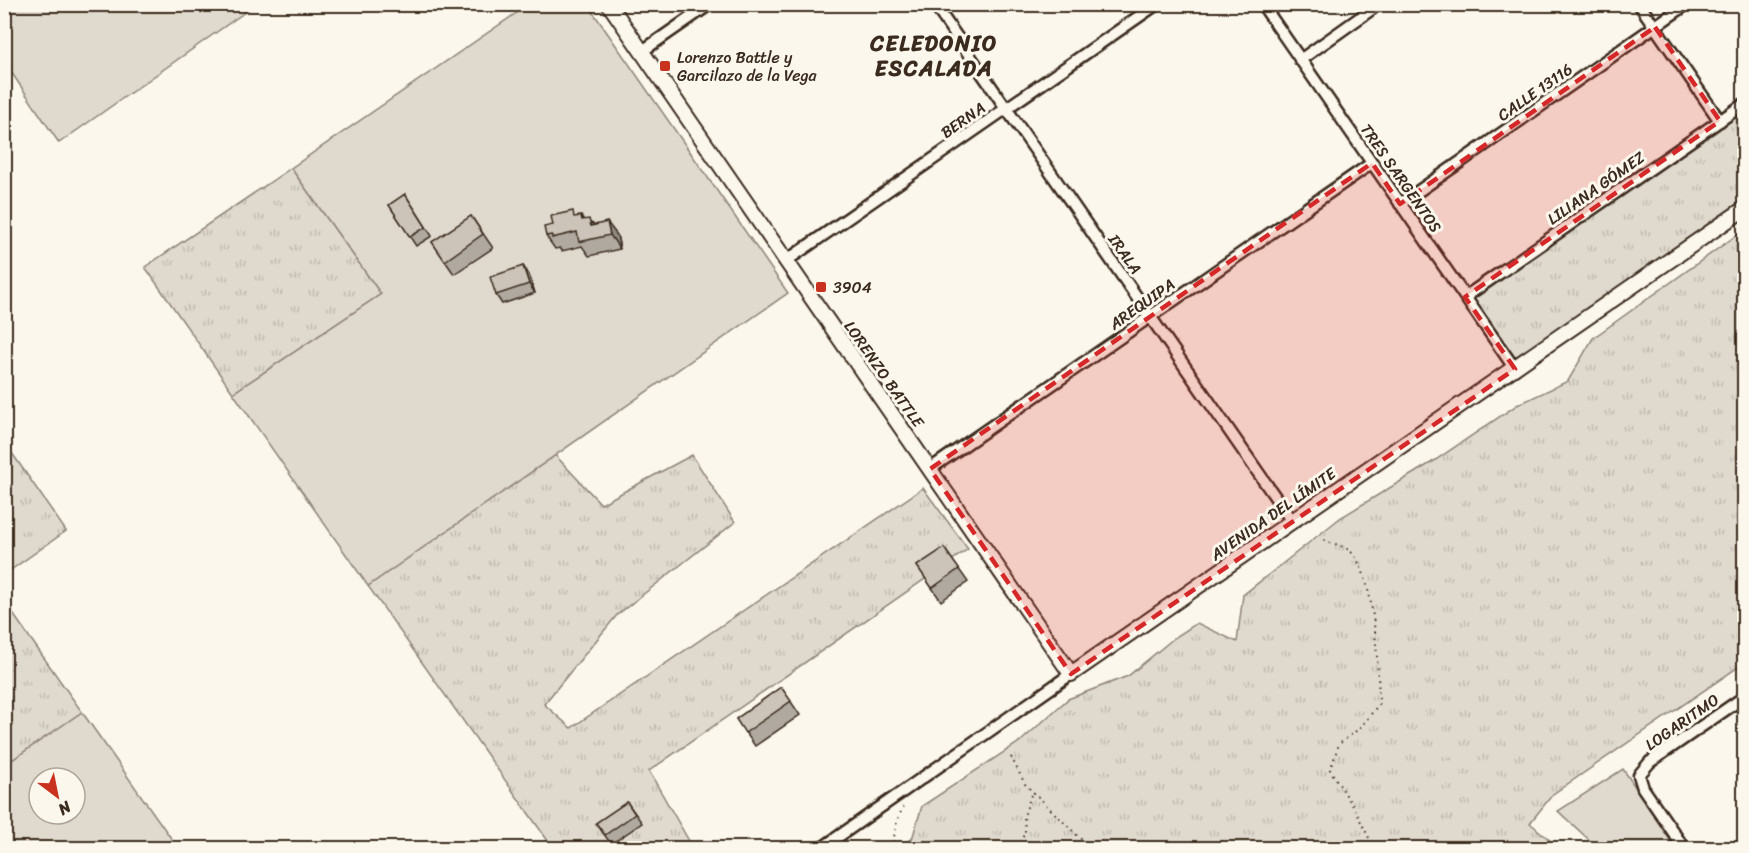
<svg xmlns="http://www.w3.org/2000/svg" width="1749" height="853" font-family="Sriracha,sans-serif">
	<defs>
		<pattern id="grass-tufts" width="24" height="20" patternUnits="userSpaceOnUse" patternTransform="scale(1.5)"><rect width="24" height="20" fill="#dfd9ce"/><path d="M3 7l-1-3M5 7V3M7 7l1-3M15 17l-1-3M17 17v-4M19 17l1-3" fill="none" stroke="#c0bab0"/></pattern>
	</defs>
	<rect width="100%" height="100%" fill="#fbf7ec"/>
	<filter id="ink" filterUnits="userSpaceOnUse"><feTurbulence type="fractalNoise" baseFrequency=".0167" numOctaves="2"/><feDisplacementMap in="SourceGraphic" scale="12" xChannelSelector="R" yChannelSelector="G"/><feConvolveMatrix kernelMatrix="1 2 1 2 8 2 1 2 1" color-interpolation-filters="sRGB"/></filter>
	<g filter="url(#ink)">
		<path fill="url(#grass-tufts)" stroke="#8d8276" stroke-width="1.5" d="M1744,104V209L1515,369L1465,297Z
			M291,168L381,294L233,393L145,267Z
			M1744,230V663L1553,794L1530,823L1559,848H891L912,839L922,806L1021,741L1068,699L1128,676L1174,638L1197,623L1237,642L1243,595L1340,518L1434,461L1517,405L1568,381L1593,338Z
			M5,443L66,531L5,574H4Z
			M555,455L601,504L692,455L735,522L617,615L544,704L571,728L923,488L968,549L649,771L693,848H553L368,586Z
			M4,601L82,712L5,765H4Z"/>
		<path fill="#dfd9ce" stroke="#8d8276" stroke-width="1.5" fill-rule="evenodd" d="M4,5L5,4L255,5L59,143L5,63Z
			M528,5H588L788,293L368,586L233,393L381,294L291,168Z
			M82,712L178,848H5V765ZM39,778H75V814H39Z
			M1623,769L1677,848H1598L1558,811Z"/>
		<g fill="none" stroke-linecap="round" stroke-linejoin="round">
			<g stroke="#3b2a1e" stroke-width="15">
				<path id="minor" d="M934,4L1291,520
					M1262,4L1515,369
					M1639,4L1720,121
					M641,52L710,4
					M1300,60L1379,4
					M1400,204L1687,4
					M786,261L1157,4
					M1465,297L1744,104
					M930,469L1372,163
					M822,848L1071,674
					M1684,848L1643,788L1639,775L1650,762L1744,697"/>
			</g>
			<g stroke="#3b2a1e" stroke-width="18">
				<path id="tertiary" d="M609,4L1071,674L1744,209"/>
			</g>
			<path stroke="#3b2a1e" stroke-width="2" stroke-dasharray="1.5 4.5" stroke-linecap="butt" d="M1324,540C1331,543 1344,546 1350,551C1376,573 1378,670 1379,704L1360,728L1339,744L1330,770L1353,806L1374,848
				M1011,757L1025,784L1090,848
				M892,848L897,821L903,807
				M1018,848L1025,832L1024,816L1032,792"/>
			<use href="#minor" stroke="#fbf7ec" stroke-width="10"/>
			<use href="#tertiary" stroke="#fbf7ec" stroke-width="14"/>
		</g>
		<path fill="#afa99f" stroke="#3b2a1e" stroke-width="1.5" d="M405,194L432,236L416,246L389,205Z
			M471,216L493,248L454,274L432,242Z
			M581,216L584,220L617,235L620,249L589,256L582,246L562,251L560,248L555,249L546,236L577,217Z
			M523,266L529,275L535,293L502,304L496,295Z
			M944,548L968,582L941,601L917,566Z
			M781,687L800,715L755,746L736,719Z
			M627,802L642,823L611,844L596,823Z"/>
		<path fill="#8f8982" stroke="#3b2a1e" stroke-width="1.5" d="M607,222L617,235L620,249L610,235Z
			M523,266L529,275L535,293L529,284Z"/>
		<path fill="#ccc4b9" stroke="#3b2a1e" stroke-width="1.5" d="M405,194L426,227L410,237L389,205Z
			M573,211L574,217L581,216L582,220L589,219L591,226L607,222L610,235L579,242L577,232L552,238V235L546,236L544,227L553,225L551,216Z
			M471,216L483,234L445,261L432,242Z
			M523,266L529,284L496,295L490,277Z
			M944,548L959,569L932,588L917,566Z
			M781,687L791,701L745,733L736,719Z
			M627,802L635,814L605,835L596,823Z"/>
	</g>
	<path fill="#d62828" fill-opacity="0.2" stroke="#d62828" stroke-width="4.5" stroke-dasharray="12 8" stroke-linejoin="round" d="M1655,27L1720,121L1465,297L1515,369L1071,674L930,469L1372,163L1400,204Z"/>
	<g fill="#c8321e" stroke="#fbf7ec" stroke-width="2">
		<rect x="659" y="60" width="12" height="12" rx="3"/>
		<rect x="815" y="281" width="12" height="12" rx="3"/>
	</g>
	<g text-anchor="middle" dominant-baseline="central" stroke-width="6" stroke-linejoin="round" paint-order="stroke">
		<g font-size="16" fill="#3b2a1e" stroke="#fbf7ec" text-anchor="start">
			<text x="677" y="57">Lorenzo Battle y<tspan x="677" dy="18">Garcilazo de la Vega</tspan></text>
			<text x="833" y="287">3904</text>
		</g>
		<g font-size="16" fill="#3b2a1e" stroke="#fbf7ec">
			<text transform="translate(1535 92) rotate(-35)">CALLE 13116</text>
			<text transform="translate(963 120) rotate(-35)">BERNA</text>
			<text transform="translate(1401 178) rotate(55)">TRES SARGENTOS</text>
			<text transform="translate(1596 188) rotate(-35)">LILIANA GÓMEZ</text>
			<text transform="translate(1125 254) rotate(55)">IRALA</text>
			<text transform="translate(1142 304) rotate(-35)">AREQUIPA</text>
			<text transform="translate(884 374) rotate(55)">LORENZO BATTLE</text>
			<text transform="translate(1273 514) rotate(-35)">AVENIDA DEL LÍMITE</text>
			<text transform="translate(1682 722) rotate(-35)">LOGARITMO</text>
		</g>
		<g font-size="22" font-weight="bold" letter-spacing="1.5" fill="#3b2a1e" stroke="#fbf7ec">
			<text x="934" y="43">CELEDONIO<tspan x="934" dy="25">ESCALADA</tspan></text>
		</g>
	</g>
	<rect width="1749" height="853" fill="none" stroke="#fbf7ec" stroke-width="24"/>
	<rect x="12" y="12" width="1725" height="829" fill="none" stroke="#3b2a1e" stroke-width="2" filter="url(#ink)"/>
	<g transform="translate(57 796) rotate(148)"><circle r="28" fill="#fbf7ec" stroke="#aea59a" stroke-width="1.5"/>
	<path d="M0-4.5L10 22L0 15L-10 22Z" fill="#c8321e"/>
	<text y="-9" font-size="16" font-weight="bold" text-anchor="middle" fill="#3b2a1e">N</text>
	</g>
</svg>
